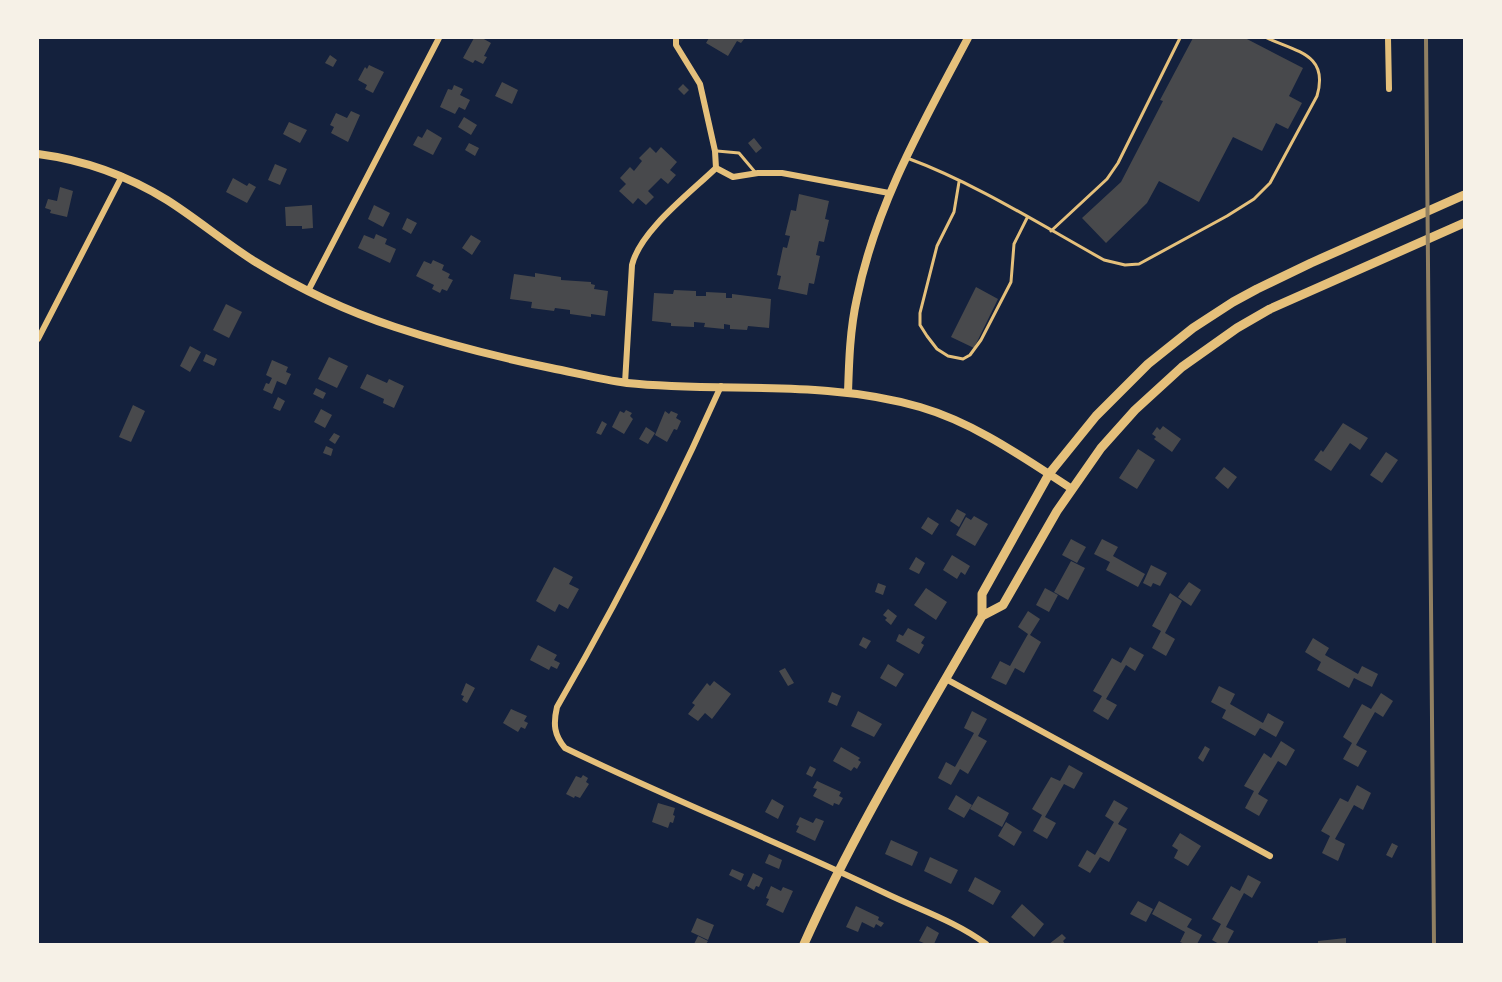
<svg xmlns="http://www.w3.org/2000/svg" width="1502" height="982" font-family="Poppins,sans-serif">
	<rect width="100%" height="100%" fill="#14213d"/>
	<path fill="#48494c" d="M474,38H482L491,43L484,56L487,57L483,64L475,60L473,63L463,58Z
		M709,38H745L741,43L737,41L728,56L706,43Z
		M1193,38H1245L1303,68L1289,96L1302,103L1288,129L1276,123L1262,151L1233,137L1199,202L1159,181L1147,203L1106,243L1082,218L1121,182L1163,101L1160,100Z
		M330,55L337,60L333,67L325,63Z
		M369,65L384,72L373,93L365,89L367,85L358,80L365,67L367,69Z
		M502,82L518,90L512,104L495,96Z
		M683,84L689,90L684,95L678,89Z
		M454,85L463,89L460,95L470,100L465,110L459,107L455,114L440,107L448,89L452,90Z
		M351,111L360,115L348,142L331,133L334,127L330,125L336,113L347,118Z
		M464,117L477,125L471,135L458,127Z
		M289,122L307,130L300,143L283,134Z
		M427,129L442,138L433,155L413,145L418,136L422,138Z
		M754,138L762,148L756,153L748,143Z
		M469,143L479,148L475,156L465,150Z
		M650,147L656,153L661,147L677,162L670,170L676,175L668,184L661,178L648,191L654,197L646,205L638,198L633,204L619,191L626,184L620,178L630,167L634,171L642,161L639,158Z
		M275,164L287,169L280,185L268,180Z
		M233,178L247,186L249,183L256,187L247,203L226,192Z
		M60,187L73,191L67,217L50,213L51,210L45,208L48,199L57,201Z
		M799,194L829,201L825,219L829,220L824,242L819,241L816,255L820,256L814,284L809,283L807,295L778,289L781,276L777,275L783,247L787,248L790,236L785,235L791,210L796,211Z
		M312,205L313,228L302,229V226H286L285,207Z
		M374,205L390,213L383,227L368,219Z
		M407,218L417,223L411,234L402,229Z
		M376,234L387,239L385,244L396,249L390,263L358,248L364,235L374,239Z
		M471,235L481,241L472,255L462,248Z
		M433,260L444,265L442,270L450,274L448,278L453,280L447,291L442,289L440,293L432,289L434,285L416,276L424,261L431,264Z
		M535,273L561,277V280L591,282V284L595,285L594,289L608,291L605,316L591,314V317L570,314V310L555,308L554,311L531,308L532,302L510,299L514,274L535,277Z
		M976,287L998,299L974,348L951,337Z
		M674,290L696,291V296H706V292L726,293V298H732V294L771,299L769,328L748,326L747,330L730,329V325L724,324V329L704,327L705,323L694,322V327L671,326V323L652,321L654,293L673,294Z
		M226,304L242,312L229,338L213,330Z
		M190,346L201,352L190,372L180,366Z
		M206,354L217,359L214,366L203,361Z
		M329,357L348,366L337,388L318,379Z
		M272,360L288,367L286,372L291,374L286,385L277,381L272,394L263,390L266,383L269,384L272,378L266,375Z
		M367,374L387,383L389,379L404,386L394,408L383,403L384,399L360,388Z
		M316,388L326,393L323,399L313,394Z
		M278,397L285,401L280,411L273,408Z
		M133,405L145,411L131,442L119,437Z
		M321,409L332,415L325,428L314,422Z
		M626,410L632,413L630,416L633,419L624,434L612,427L620,411L624,413Z
		M665,411L669,414L671,411L678,414L676,418L681,421L677,430L674,429L667,442L655,435Z
		M602,421L607,424L601,435L596,433Z
		M1343,423L1368,438L1360,450L1350,443L1331,471L1314,460L1321,450L1323,452Z
		M1163,426L1181,439L1172,452L1154,439L1156,437L1152,434L1157,427L1160,430Z
		M646,427L655,433L648,444L639,439Z
		M334,433L340,436L335,444L329,440Z
		M326,446L333,449L331,456L323,453Z
		M1138,449L1155,460L1137,489L1119,478Z
		M1386,452L1398,460L1382,483L1370,475Z
		M1224,467L1237,477L1228,489L1215,478Z
		M957,509L966,514L959,527L950,521Z
		M974,516L988,524L975,546L956,535L966,517L971,520Z
		M928,517L939,524L932,535L921,528Z
		M1071,539L1086,547L1077,563L1062,555Z
		M1102,539L1118,547L1113,556L1145,574L1138,587L1106,570L1110,562L1094,554Z
		M952,555L970,566L965,575L961,572L957,579L943,570Z
		M916,557L925,563L919,574L909,569Z
		M1071,561L1085,568L1068,600L1054,592Z
		M1151,565L1167,573L1160,586L1153,583L1151,587L1143,583Z
		M554,567L573,577L569,584L579,589L568,609L559,604L555,612L536,601Z
		M1189,582L1201,590L1191,606L1178,597Z
		M878,583L886,586L883,595L875,592Z
		M926,588L947,602L936,620L914,605Z
		M1045,588L1058,595L1049,612L1036,605Z
		M1170,593L1182,601L1165,633L1175,639L1166,656L1152,648L1161,631L1152,626Z
		M888,609L897,616L891,625L885,620L887,618L883,615Z
		M1028,611L1040,619L1030,635L1041,642L1024,673L1015,668L1006,685L991,678L1000,661L1010,666L1028,634L1018,627Z
		M908,628L925,637L921,643L924,645L919,654L896,641L899,634L903,636Z
		M863,637L871,641L866,649L859,645Z
		M1313,638L1329,648L1325,655L1358,674L1362,666L1378,674L1372,687L1354,678L1349,688L1317,670L1321,662L1305,652Z
		M538,645L557,655L554,660L560,663L557,669L551,666L549,670L530,660Z
		M1130,647L1144,655L1135,671L1126,665L1106,699L1117,705L1108,720L1093,711L1102,696L1093,691L1112,658L1121,663Z
		M888,664L904,674L896,687L880,678Z
		M785,668L794,683L788,686L779,671Z
		M714,681L731,694L712,719L705,713L698,721L688,714L695,705L692,703L707,683L710,686Z
		M466,683L475,688L467,703L462,700L464,696L461,695Z
		M1219,686L1235,694L1230,704L1263,723L1268,713L1284,722L1276,737L1260,728L1255,736L1222,718L1226,710L1211,702Z
		M832,692L841,696L837,706L828,702Z
		M1381,693L1393,701L1383,717L1375,712L1356,745L1367,751L1358,767L1343,759L1352,743L1343,737L1362,704L1371,709Z
		M511,709L527,716L524,721L528,723L525,729L521,727L518,732L503,723Z
		M858,711L882,724L874,737L851,726Z
		M972,711L987,719L978,736L987,741L968,774L960,769L951,785L938,778L946,762L955,767L974,733L964,728Z
		M1281,741L1295,750L1286,766L1278,761L1258,794L1268,800L1259,816L1245,808L1254,791L1244,786L1264,753L1271,758Z
		M1205,746L1210,749L1203,762L1198,758Z
		M841,747L860,758L858,760L861,762L857,769L854,767L851,771L833,761Z
		M1069,765L1083,773L1074,789L1064,784L1045,817L1056,823L1047,839L1033,831L1042,815L1032,809L1051,777L1060,781Z
		M810,766L816,769L812,777L806,774Z
		M583,775L588,778L586,782L589,784L580,798L575,796L574,798L566,794L576,776L581,778Z
		M817,781L841,792L839,796L843,798L839,805L834,803L833,806L813,796L817,789L813,788Z
		M1357,785L1371,793L1363,810L1354,805L1335,839L1345,844L1338,861L1322,853L1330,836L1321,831L1340,798L1348,802Z
		M956,795L972,805L964,818L948,809Z
		M978,796L1009,813L1002,827L970,809Z
		M772,799L784,806L778,819L765,812Z
		M1114,800L1128,808L1118,824L1127,829L1109,862L1100,857L1090,873L1078,866L1087,850L1095,855L1114,822L1105,816Z
		M658,803L675,808L673,815L675,816L673,823L670,822L668,828L652,822Z
		M800,817L813,823L816,818L824,821L815,841L796,832L799,826L796,825Z
		M1006,822L1022,832L1014,846L998,836Z
		M1180,833L1201,846L1188,866L1174,858L1178,850L1172,846Z
		M891,840L918,852L912,866L885,854Z
		M1392,843L1398,846L1392,858L1386,855Z
		M769,854L782,860L779,869L765,863Z
		M930,857L958,870L951,884L924,871Z
		M732,869L744,874L741,881L729,875Z
		M753,873L763,878L759,887L756,886L754,890L747,886Z
		M1248,875L1261,882L1252,898L1244,893L1226,927L1234,931L1227,944H1219L1212,940L1221,924L1212,919L1231,886L1240,891Z
		M975,877L1001,891L993,905L968,891Z
		M771,886L781,891L783,887L793,891L783,913L766,905L769,899L766,898Z
		M1138,901L1153,909L1146,922L1130,914Z
		M1159,901L1192,919L1187,927L1202,935L1197,944H1185L1180,942L1185,932L1152,914Z
		M1022,904L1044,924L1034,937L1011,917Z
		M856,906L879,917L878,920L884,923L881,927L876,924L874,928L862,922L858,932L846,927Z
		M697,918L714,925L708,940L691,932Z
		M927,926L939,933L934,944H926L919,941Z
		M1062,934L1066,938L1063,941L1065,944H1049Z
		M698,936L708,941L706,944H694Z
		M1346,938V944H1318V941Z"/>
	<g fill="none" stroke-linecap="round" stroke-linejoin="round">
		<path stroke="#e5c07b" stroke-width="3" d="M717,151L739,153L755,172
			M907,158C975,183 1041,225 1104,260L1125,265L1139,264L1227,216L1254,199L1270,183L1317,96C1329,55 1298,52 1267,38
			M959,182L954,212L937,246L920,313V325L927,336L937,349L948,356L963,359L970,355L981,340L1011,282L1014,244L1027,218
			M1051,231L1107,179L1118,163L1180,38"/>
		<path stroke="#e5c07b" stroke-width="6" d="M676,38V45L700,84L715,151L716,168
			M1388,38L1389,89
			M308,291L439,38
			M38,339L122,176
			M625,383L632,265C640,231 690,193 716,168L733,177L758,173H782L889,193
			M721,386C672,496 617,603 557,707C553,724 554,735 565,748C670,799 779,842 885,893C918,909 957,922 986,944
			M946,679L1270,856"/>
		<path stroke="#e5c07b" stroke-width="8" d="M38,154C84,160 128,176 167,200C197,219 224,242 254,261C298,288 346,311 395,327C446,344 498,357 551,368C576,373 602,380 627,383C724,393 825,379 920,407C975,423 1024,458 1072,489
			M848,393C849,361 850,329 857,298C876,204 924,121 968,38"/>
		<path stroke="#e5c07b" stroke-width="9" d="M982,616L1003,605L1057,511L1101,448L1135,410L1182,367L1237,328L1270,309L1464,223
			M804,944C855,830 920,724 982,616V594L1049,474L1096,416L1148,364L1193,328L1233,302L1257,289L1311,263L1464,195"/>
		<path stroke="#918062" stroke-width="4" d="M1426,38L1434,944"/>
	</g>
	<rect width="1502" height="982" fill="none" stroke="#f6f1e7" stroke-width="78"/>
</svg>
